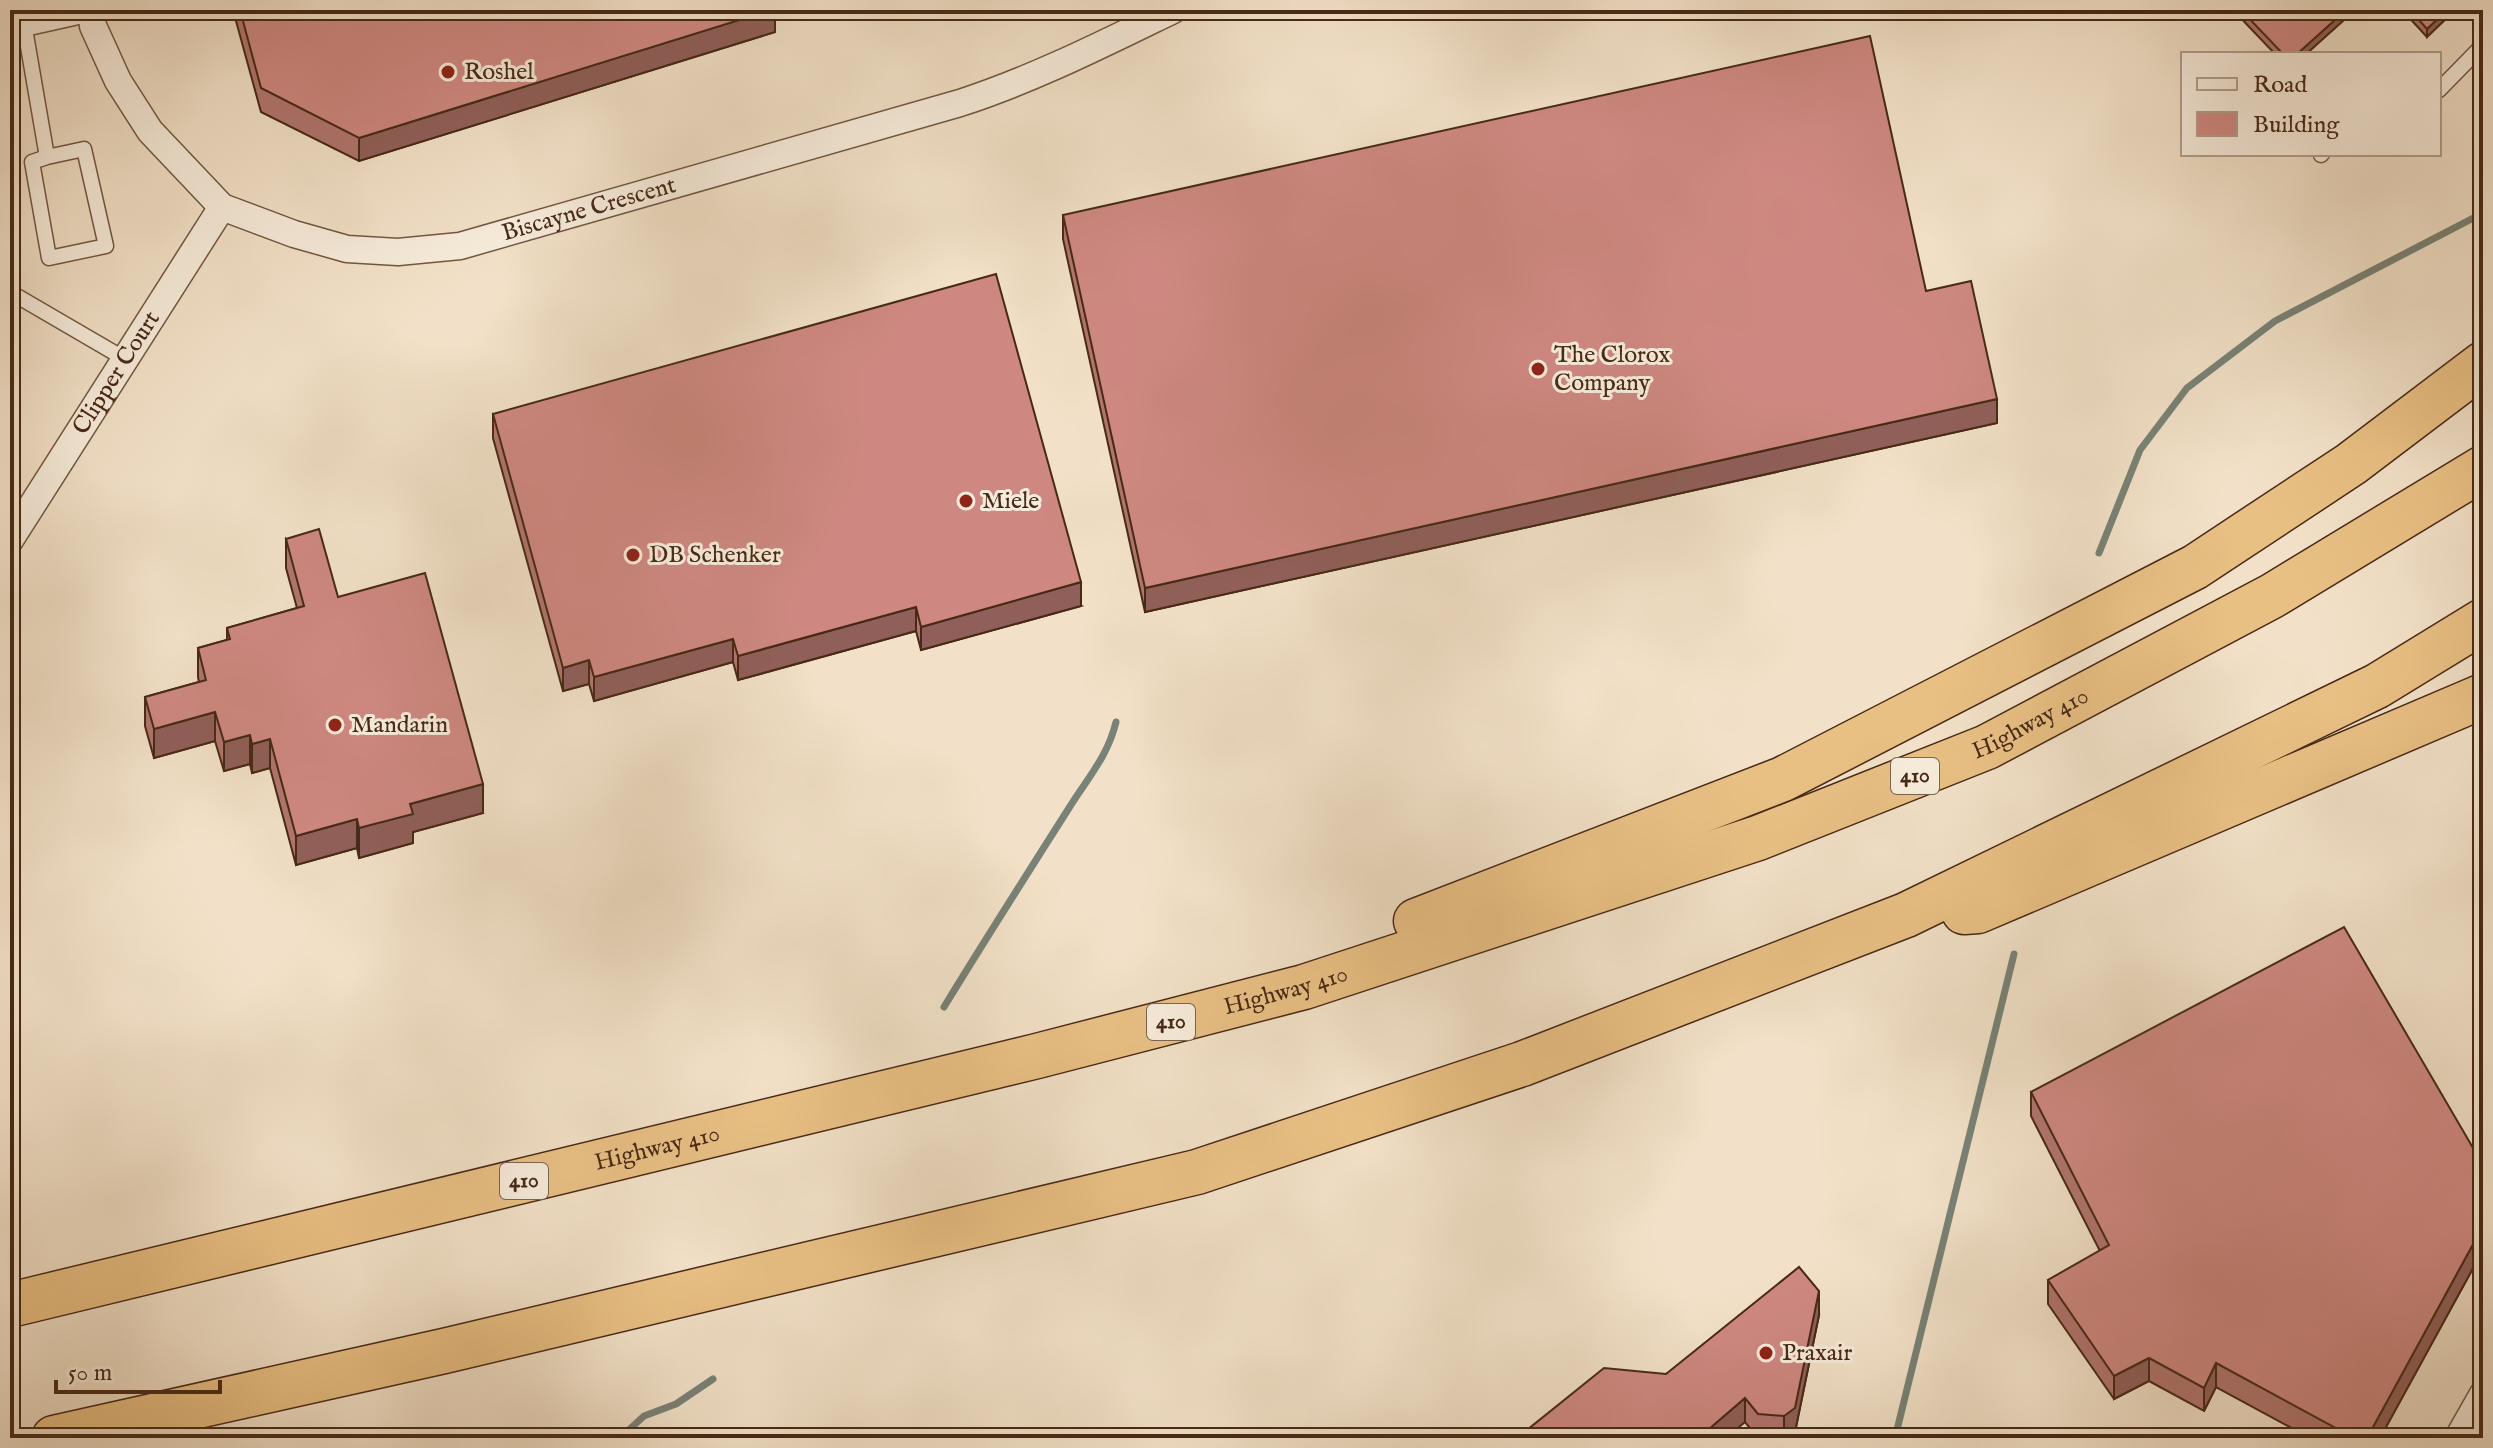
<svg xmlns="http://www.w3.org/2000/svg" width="2493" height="1448" font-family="'IM FELL English',serif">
	<rect width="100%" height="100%" fill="#f2e1c8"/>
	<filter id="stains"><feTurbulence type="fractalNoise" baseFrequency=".0025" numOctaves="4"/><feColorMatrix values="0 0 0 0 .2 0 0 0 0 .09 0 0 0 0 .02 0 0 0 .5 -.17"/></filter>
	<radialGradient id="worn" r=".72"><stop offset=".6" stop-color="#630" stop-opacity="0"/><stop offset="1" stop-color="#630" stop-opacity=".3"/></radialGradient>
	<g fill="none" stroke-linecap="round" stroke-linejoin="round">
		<path stroke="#798276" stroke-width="7" d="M2099,553L2140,450L2187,388L2275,321L2483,213
			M944,1007C985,940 1027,874 1069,808C1087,779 1108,756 1116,722
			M620,1438L644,1416L676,1404L713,1379
			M1895,1438L2014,954"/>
		<g stroke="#725742" stroke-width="17">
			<path id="lane" d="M22,10L25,29
				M2439,90L2483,45
				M2321,155L2322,154
				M47,157L32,162L49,258L106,246L84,149L47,157L25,29L92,14
				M10,292L125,359"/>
		</g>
		<g stroke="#725742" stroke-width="29">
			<g id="street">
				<path id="s1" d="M91,10L93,26L118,81L150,131L222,207L294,234L347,249L398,252L460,246L960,103C1034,79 1103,44 1173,10"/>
				<path id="s2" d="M10,540L222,207"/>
				<path d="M2458,1438L2483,1394"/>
			</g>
		</g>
		<g stroke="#472916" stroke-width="47">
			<g id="highway">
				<path d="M1964,912L1978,911L2483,696"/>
				<path d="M1416,921L1783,779L2195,567L2351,464L2483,364"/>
				<path id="s3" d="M10,1305L1037,1056L1304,987L1758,838L1987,747L2272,596L2483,468"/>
				<path d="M54,1438L444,1351L1197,1172L1522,1064L1906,915L2377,686L2483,621"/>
			</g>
		</g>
		<use href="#lane" stroke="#f7ecdb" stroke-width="14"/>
		<use href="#street" stroke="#f7ecdb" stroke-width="26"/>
		<use href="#highway" stroke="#e9c084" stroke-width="44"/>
	</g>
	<path fill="#b1756f" stroke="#472916" stroke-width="2" d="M233,10H775V32L359,161L261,112Z
		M2233,10H2355L2306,54H2275Z
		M2402,10H2455L2427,37Z
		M1063,215L1997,423L1145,612L1063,239Z
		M493,414L1081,606L921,650L916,631L738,680L733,662L594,701L589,684L563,691L493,438Z
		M286,539L338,597L483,813L413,832V843L359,858L357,848L296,865L270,768L252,773L250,764L224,771L215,741L154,758L145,726V697L199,682L198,677V648L227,640V628L297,608L286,568Z
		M10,703L13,804V828H10Z
		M2031,1092L2483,1165V1250L2380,1438H2310L2216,1387L2204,1411L2149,1381L2114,1399L2048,1304V1280L2100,1251L2031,1116Z
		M1819,1315L1795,1432L1786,1438H1758L1745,1422L1666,1374Z"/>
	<path fill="#905f5a" stroke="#472916" stroke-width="2" d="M771,10H775V32L359,161V138Z
		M2346,10H2355L2306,54H2297Z
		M2447,10H2455L2427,37V29Z
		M1997,399V423L1145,612V588Z
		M1081,582V606L921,650V627Z
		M916,607V631L738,680V656Z
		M733,639V662L594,701V677Z
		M589,660V684L563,691V668Z
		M215,712V741L154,758V729Z
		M250,735V764L224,771V742Z
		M270,739V768L252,773V744Z
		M483,784V813L413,832V843L359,858V828L410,804Z
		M357,819V848L296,865V836Z
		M2483,1226V1250L2380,1438H2367Z
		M1819,1291V1315L1795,1432L1784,1438V1416Z
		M2149,1358V1381L2114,1399V1376Z
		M2216,1363V1387L2204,1411V1388Z
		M1745,1398V1422L1726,1438H1702V1435Z"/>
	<path fill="#ce8881" stroke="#472916" stroke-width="2" d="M240,10H771L359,138L261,88Z
		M2241,10H2346L2297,54H2283Z
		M2410,10H2447L2427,29Z
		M1870,36L1926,291L1971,281L1997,399L1145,588L1063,215Z
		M996,274L1081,582L921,627L916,607L738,656L733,639L594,677L589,660L563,668L493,414Z
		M319,529L338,597L425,573L483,784L410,804L413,814L359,828L357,819L296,836L270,739L252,744L250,735L224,742L215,712L154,729L145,697L206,680L198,648L230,639L227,628L304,606L286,539Z
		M10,703L13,804H10Z
		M2344,927L2483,1165V1226L2367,1438H2354L2216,1363L2204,1388L2149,1358L2114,1376L2048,1280L2109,1245L2031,1092Z
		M1799,1267L1819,1291L1795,1408L1784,1416L1758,1414L1745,1398L1702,1435L1705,1438H1517L1604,1368L1666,1374Z"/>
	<g fill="#8f2418" stroke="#f7ecdb" stroke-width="3">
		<circle cx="448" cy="72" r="8"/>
		<circle cx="1538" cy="369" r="8"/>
		<circle cx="966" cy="501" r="8"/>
		<circle cx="633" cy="555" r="8"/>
		<circle cx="335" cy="725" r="8"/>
		<circle cx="1766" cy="1353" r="8"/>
	</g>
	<g text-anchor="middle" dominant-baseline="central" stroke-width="6" stroke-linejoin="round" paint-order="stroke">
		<g fill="#f7ecdb" stroke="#7c6451" stroke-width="2">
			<rect x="1891" y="758" width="48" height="36" rx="6"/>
			<rect x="1147" y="1004" width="48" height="36" rx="6"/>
			<rect x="500" y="1163" width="48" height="36" rx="6"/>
		</g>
		<g font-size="22" font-weight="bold" fill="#472916">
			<text x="1915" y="776">410</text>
			<text x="1171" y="1022">410</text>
			<text x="524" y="1181">410</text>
		</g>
		<g font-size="24" fill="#472916" stroke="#f7ecdb" text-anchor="start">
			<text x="464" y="72">Roshel</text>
			<text x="1554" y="355">The Clorox<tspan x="1554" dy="28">Company</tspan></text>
			<text x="982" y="501">Miele</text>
			<text x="649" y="555">DB Schenker</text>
			<text x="351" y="725">Mandarin</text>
			<text x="1782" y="1353">Praxair</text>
		</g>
		<g font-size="24" fill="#472916" stroke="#f7ecdb">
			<text stroke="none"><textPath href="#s1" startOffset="620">Biscayne Crescent</textPath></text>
			<text stroke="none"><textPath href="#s2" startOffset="198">Clipper Court</textPath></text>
			<text stroke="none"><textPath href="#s3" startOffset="2106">Highway 410</textPath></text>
			<text stroke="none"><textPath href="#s3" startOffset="1314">Highway 410</textPath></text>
			<text stroke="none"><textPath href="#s3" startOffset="666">Highway 410</textPath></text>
		</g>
	</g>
	<rect width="2493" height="1448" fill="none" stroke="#f2e1c8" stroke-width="40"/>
	<rect x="12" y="12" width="2469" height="1424" fill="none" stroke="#472916" stroke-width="4"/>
	<rect x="20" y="20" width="2453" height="1408" fill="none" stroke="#472916" stroke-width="2"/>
	<rect x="2181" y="52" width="260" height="104" fill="#f7ecdb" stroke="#b19e8c" stroke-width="2"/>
	<rect x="2197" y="78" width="40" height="12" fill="#f7ecdb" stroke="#b19e8c" stroke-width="2"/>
	<text x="2253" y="92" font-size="24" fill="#472916">Road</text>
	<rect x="2197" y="112" width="40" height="24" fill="#ce8881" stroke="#b19e8c" stroke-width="2"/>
	<text x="2253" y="132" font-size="24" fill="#472916">Building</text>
	<path d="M56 1380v12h164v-12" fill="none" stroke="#472916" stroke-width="4"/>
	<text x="68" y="1380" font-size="24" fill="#472916" stroke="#f7ecdb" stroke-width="6" paint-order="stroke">50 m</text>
	<rect width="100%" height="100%" filter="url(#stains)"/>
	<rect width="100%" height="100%" fill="url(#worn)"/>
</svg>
